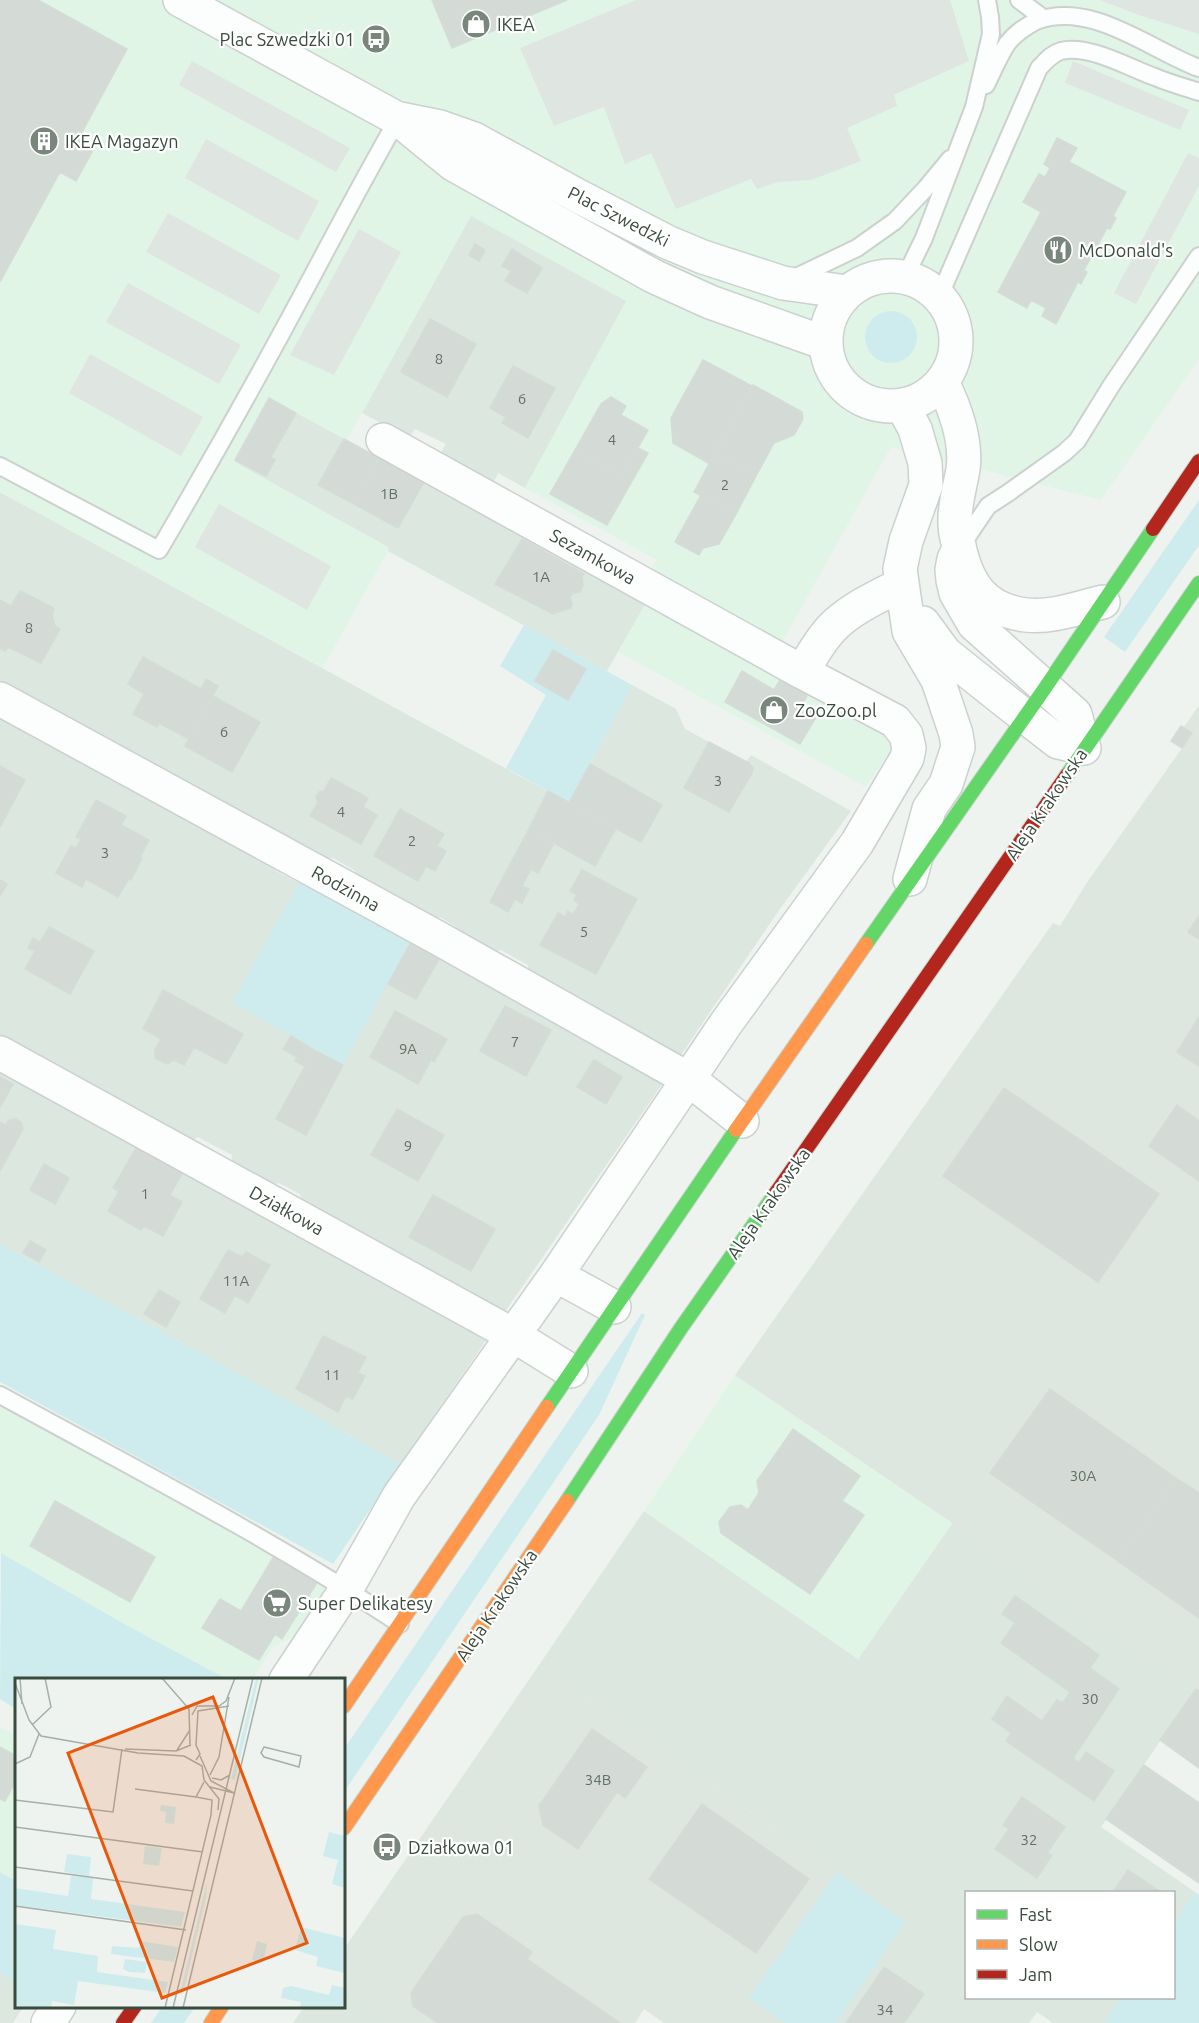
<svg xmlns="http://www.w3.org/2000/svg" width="1199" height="2023" font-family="Ubuntu,sans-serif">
	<rect width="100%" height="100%" fill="#eef3f0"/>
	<path fill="#dbe7df" d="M471,215L627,301L525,488L498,473L492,486L439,456L446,444L415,429L409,438L362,413Z
		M269,398L646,603L607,671L388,551V547L234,462Z
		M0,492L569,803L632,685L676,709L685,729L746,762L751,755L851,811L775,916L679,1058L529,975L528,965L501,950L490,953L456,935L458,928L440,917L434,921L361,881L354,870L333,858L323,860L0,683Z
		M0,713L19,723L22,731L32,737L44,744L56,743L275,863L276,871L299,883L306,881L665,1080L502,1316L303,1208L300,1194L279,1183L263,1188L231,1171L232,1155L198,1137L185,1145L0,1044Z
		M0,1067L77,1106L86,1120L111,1133L128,1132L269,1212L272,1222L293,1233L304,1232L491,1333L401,1464L260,1385L0,1244Z
		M644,1511L858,1659L953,1522L1196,1689L1101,1827L1195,1892L1174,1923V1892H966V1998H1121L1103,2023H1053L1037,2012L1029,2023H785L749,1998L837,1872L539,1665Z
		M0,1973L16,1982V2006L23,2007L13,2023H0Z
		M344,1989L393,2023H293L304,2007L344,2006Z"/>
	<path fill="#e1f5e6" d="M0,0H1199V359L1101,500L891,447L782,643L649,573L657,560L525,488L626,301L471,216L347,440L269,398L235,462L388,547V551L323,668L0,492Z
		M646,603L891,739L893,747L866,787L618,652Z
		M735,1375L953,1522L858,1659L644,1511Z
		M0,1407L191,1509L333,1589L305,1631L273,1647L253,1679H227L126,1625L0,1553Z
		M0,1727L16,1736V1881L0,1872Z"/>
	<path fill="#dde6df" d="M1199,705V1691L735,1375L1053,923L1060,926L1088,881L1192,734L1184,727Z
		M539,1665L837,1872L749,1998L785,2023H664L644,2009L635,2023H393L344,1989V1949Z"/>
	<path fill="#ceeced" d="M865 337a26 26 0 1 1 52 0a26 26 0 1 1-52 0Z
		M1199,500V545L1125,652L1104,637Z
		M524,625L632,685L569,803L506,768L546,695L500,666Z
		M306,881L412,938L343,1065L232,1002L299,883Z
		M0,1244L260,1385L401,1464L333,1564L0,1382Z
		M642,1313L645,1315L599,1415L344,1792V1749Z
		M1,1553L126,1625L227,1679L16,1680V1709L0,1699Z
		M0,1872L16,1881V1982L0,1973Z
		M837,1872L905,1922L836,2023H785L749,1998Z
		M1195,1892L1199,1895V2023H1103L1121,1998H1174V1923Z
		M162,2007V2006L195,2007L184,2023H151Z"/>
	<path fill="#dfe5e0" d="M636,0H950L969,61L894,95L897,106L847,128L861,161L811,180L778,182L757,189L751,179L676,209L651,153L625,164L604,107L554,126L520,48Z
		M1100,0H1199V34L1136,14Z
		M192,61L350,148L336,172L179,85Z
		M1073,61L1189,110L1180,130L1065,83Z
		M206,139L319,201L298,241L185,178Z
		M1188,153L1199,158V186L1136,304L1114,293Z
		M168,213L281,275L259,314L146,252Z
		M359,229L401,252L334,375L290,355Z
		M128,283L241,345L219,384L106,322Z
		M90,354L203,417L181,456L69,393Z
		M219,504L331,566L307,610L195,547Z"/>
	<path fill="#d4dbd7" stroke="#d3dcd6" stroke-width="1.5" d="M0,0H38L127,49L80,136L96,145L76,181L60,172L0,282Z
		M432,0H567L452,48Z
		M1057,138L1077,148L1069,162L1126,192L1113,216L1116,218L1110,229L1107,228L1084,270L1087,272L1081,284L1078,282L1056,324L1042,316L1046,308L1031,300L1027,308L998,292L1041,212L1023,202L1039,174L1045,177L1050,168L1044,164Z
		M475,244L485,250L479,261L469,255Z
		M512,249L542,268L527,293L505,281L511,271L502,266Z
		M430,319L476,344L447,397L401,372Z
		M703,360L752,386L710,464L673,443L671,418Z
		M513,366L555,388L528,438L502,423L506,417L490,408Z
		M753,385L802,412L803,419L794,435L774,443L756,476L715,453Z
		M611,397L626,406L621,415L648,430L622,476L575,450L601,404Z
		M269,398L296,413L271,457L275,460L266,476L235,460Z
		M344,439L379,458L354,504L318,485Z
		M638,448L648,453L607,525L550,494L575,450L622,476Z
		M715,453L756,476L736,514L694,492Z
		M379,458L424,482L398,528L354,504Z
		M701,495L736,514L719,544L703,548L699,555L675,542Z
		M522,539L584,574L582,577L583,585L580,592L573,593L570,597L572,604L571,608L553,614L495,584Z
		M20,591L52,607L54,610L52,615L55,626L60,629L41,663L8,647L5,651L0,648V600L11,606Z
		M553,650L586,669L568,700L535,681Z
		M143,657L201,689L206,679L218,686L189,739L159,723L157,727L133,714L144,694L128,684Z
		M742,671L774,690L780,680L807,696L802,705L818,714L800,744L725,702Z
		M213,696L260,722L232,772L185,746Z
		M1181,726L1192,733L1182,748L1171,741Z
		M709,742L749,763L753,768L752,773L729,812L684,788Z
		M590,764L662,805L641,842L569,803Z
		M0,766L25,780L0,827Z
		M331,778L368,798L363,807L377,815L361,844L310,816L318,802L316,797L319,792L324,791Z
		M548,791L616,828L595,866L529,829Z
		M96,800L126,816L121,825L149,840L140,857L142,858L131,880L129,878L118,897L86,879L82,887L56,873L71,846L76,848L81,839L76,837Z
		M400,809L444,834L437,846L446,851L435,871L426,866L418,881L374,856Z
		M529,829L554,843L538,873L531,869L522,886L529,889L522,903L515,899L508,912L490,902Z
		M582,870L637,899L596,974L540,945L558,913L565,917L568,911L573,915L579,904L574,900L577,895L570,891Z
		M0,880L7,884L0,896Z
		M1199,916V939L1188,932Z
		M49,927L94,951L70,994L25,969L35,951L28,948L33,938L40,942Z
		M410,944L439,959L416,999L388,984Z
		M163,990L243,1034L226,1064L194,1047L184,1065L174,1060L167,1064L155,1058V1050L161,1039L143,1029Z
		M505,1006L551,1030L526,1076L480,1051Z
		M395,1011L447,1039L434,1062L431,1060L418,1084L370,1057Z
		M1199,1017V1066L1177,1052Z
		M291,1036L314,1050L305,1066L295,1061L297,1057L283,1049Z
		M314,1050L343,1065L306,1135L276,1119Z
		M594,1060L622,1077L606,1104L577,1087Z
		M0,1077L13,1084L0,1107Z
		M1004,1088L1159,1194L1098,1282L943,1176Z
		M1177,1105L1199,1121V1181L1149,1146Z
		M397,1109L444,1135L418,1181L371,1155Z
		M15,1119L21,1122L23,1129L0,1171V1122L6,1125L8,1121Z
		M136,1148L182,1174L170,1195L182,1202L163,1236L144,1226L141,1230L108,1211L119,1191L113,1188Z
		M44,1164L69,1178L55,1204L30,1190Z
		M433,1195L495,1229L471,1271L409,1237Z
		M30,1241L46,1250L39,1262L23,1253Z
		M228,1250L242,1257L246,1252L270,1265L248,1303L235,1295L225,1313L200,1299Z
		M159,1290L180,1302L166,1327L144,1314Z
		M323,1336L366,1357L358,1373L365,1376L353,1399L346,1396L338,1412L296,1389Z
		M1050,1389L1176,1478L1118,1561L990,1473Z
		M793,1429L860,1476L842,1501L864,1515L810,1594L721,1533L719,1522L730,1507L741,1505L748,1510L759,1493L757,1481Z
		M1176,1478L1199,1493V1618L1118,1561Z
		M55,1501L155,1557L130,1602L30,1546Z
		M274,1556L318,1581L282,1639L275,1634L259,1660L202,1628L220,1599L241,1611Z
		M1015,1596L1099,1655L1090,1668L1119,1689L1073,1758L1079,1763L1086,1752L1114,1771L1094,1801L1006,1741L1011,1733L992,1719L1007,1696L1042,1721L1057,1700L1063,1703L1070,1692L1001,1643L1015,1623L1002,1614Z
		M1196,1689L1199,1691V1768L1160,1740Z
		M592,1729L647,1767L625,1798L617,1792L578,1849L543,1825L539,1806Z
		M0,1747L16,1756V1781L5,1801L0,1799Z
		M1144,1765L1199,1803V1883L1106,1819Z
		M1022,1797L1065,1827L1047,1853L1052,1855L1037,1878L995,1849L1009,1829L1003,1825Z
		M702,1804L809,1879L756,1953L649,1879Z
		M1128,1870L1161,1892H1113Z
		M477,1914L532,1952L527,1959L620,2023H438L413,2006L411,1993L463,1917Z
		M884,1967L924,1994L904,2023H846Z"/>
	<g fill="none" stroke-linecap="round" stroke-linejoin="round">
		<g stroke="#cbd1cd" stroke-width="20">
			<path id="lane" d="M1019,0L1043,18
				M986,85C993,71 999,56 1007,44C1015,33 1025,27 1036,21C1092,0 1150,50 1199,68
				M905,277L924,238L974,107L991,34L990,17L987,0
				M792,279L857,248L895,221L926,188L950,159
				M939,297L1039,68C1046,61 1051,54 1061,51C1089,44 1129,68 1155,77C1169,83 1184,87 1199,92
				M0,466L159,550C213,458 265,365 315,271C342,220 369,169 398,119
				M961,546L988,506L1008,493L1064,453L1077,441L1111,386L1199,256
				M0,1395C135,1469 272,1539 400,1624"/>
		</g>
		<g stroke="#cbd1cd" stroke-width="36">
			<path id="street" d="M180,0L398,119L453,164L653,276L710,302L825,343
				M400,119L440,127L474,139L580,197L667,242L703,257L783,283L847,292
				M826 341a65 65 0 1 1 130 0a65 65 0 1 1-130 0Z
				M942,382C955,408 967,439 963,469C960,488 954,505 955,524C955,531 957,539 959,546C967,584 984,610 1026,615C1052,618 1078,608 1103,602
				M902,405L915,429L925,463L926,485L906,541L900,569L909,631L938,680L956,734L958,747L946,784L929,809L910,879
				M383,440L802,672
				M923,623L945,653L1009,704L1058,742L1084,748L1075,714L974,624L956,593L953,580L952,570L954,559L959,549
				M0,699L438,938L690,1080L742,1121
				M0,1053L513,1335L571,1371
				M556,1275L614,1307
				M286,1680L347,1588L399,1496L556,1275L727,1022L857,843L907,758L909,748L906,735L895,721L802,672C811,657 819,642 831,629C849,609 878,597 902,584
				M48,2023L59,2006"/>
		</g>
		<g stroke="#c6d4cb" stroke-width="16">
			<path id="fast" d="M1067,775L1199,583
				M866,944L1045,688L1153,529
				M547,1407L736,1130
				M567,1501L681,1328L775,1194"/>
		</g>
		<g stroke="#c6d4cb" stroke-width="16">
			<path id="slow" d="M736,1130L866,944
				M344,1706L547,1407
				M344,1828L567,1501
				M211,2023L222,2006"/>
		</g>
		<g stroke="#c6d4cb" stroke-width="16">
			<path id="jam" d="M1153,529L1199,461
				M775,1194L1067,775
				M123,2023L135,2006"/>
		</g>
		<use href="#lane" stroke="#fcfdfd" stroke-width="16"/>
		<use href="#street" stroke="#fcfdfd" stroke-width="33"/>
		<use href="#fast" stroke="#63d668" stroke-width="14"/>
		<use href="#slow" stroke="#ff974d" stroke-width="14"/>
		<use href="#jam" stroke="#b3261e" stroke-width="14"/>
	</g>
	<defs>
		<g id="shop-disc" transform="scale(1.5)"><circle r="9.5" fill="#78867c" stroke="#fff"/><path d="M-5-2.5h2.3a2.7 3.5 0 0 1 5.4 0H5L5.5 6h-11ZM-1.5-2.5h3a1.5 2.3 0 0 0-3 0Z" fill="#fff"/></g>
		<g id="bus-disc" transform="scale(1.5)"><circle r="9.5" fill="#78867c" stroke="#fff"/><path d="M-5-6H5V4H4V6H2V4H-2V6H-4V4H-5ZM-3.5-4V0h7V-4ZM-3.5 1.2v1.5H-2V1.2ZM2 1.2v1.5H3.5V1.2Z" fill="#fff"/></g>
		<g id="building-disc" transform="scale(1.5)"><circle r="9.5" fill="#78867c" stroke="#fff"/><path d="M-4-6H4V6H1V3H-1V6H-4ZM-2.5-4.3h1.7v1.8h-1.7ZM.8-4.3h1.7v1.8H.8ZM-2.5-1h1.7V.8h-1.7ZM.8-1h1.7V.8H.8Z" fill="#fff"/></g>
		<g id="restaurant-disc" transform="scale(1.5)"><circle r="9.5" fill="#78867c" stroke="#fff"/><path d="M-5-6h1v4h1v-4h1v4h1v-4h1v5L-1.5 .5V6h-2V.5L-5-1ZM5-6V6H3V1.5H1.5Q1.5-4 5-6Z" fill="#fff"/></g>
		<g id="supermarket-disc" transform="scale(1.5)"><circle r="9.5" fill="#78867c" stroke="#fff"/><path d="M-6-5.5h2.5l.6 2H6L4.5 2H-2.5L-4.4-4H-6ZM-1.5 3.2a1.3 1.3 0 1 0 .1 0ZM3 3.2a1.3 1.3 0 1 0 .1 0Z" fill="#fff"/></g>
	</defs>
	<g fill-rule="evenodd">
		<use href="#shop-disc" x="476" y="24"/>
		<use href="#bus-disc" x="376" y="39"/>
		<use href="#building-disc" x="44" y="141"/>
		<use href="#restaurant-disc" x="1058" y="250"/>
		<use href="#shop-disc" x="774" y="710"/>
		<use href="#supermarket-disc" x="277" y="1603"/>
		<use href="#bus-disc" x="387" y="1847"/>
	</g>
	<g text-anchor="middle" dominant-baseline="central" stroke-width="4.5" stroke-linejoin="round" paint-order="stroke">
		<g font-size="15" fill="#617065">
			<text x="439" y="358">8</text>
			<text x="522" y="398">6</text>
			<text x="612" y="439">4</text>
			<text x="725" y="484">2</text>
			<text x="389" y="493">1B</text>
			<text x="541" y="576">1A</text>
			<text x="29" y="627">8</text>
			<text x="224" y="731">6</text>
			<text x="718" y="780">3</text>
			<text x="341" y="811">4</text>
			<text x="412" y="840">2</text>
			<text x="105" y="852">3</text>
			<text x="584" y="931">5</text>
			<text x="515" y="1041">7</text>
			<text x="408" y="1048">9A</text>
			<text x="408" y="1145">9</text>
			<text x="145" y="1193">1</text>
			<text x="236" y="1280">11A</text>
			<text x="332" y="1374">11</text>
			<text x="1083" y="1475">30A</text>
			<text x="1090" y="1698">30</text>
			<text x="598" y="1779">34B</text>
			<text x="1029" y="1839">32</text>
			<text x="885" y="2009">34</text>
		</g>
		<g font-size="18" fill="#384b3d" stroke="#fff" text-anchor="start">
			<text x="497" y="24">IKEA</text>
			<text x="355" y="39" text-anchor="end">Plac Szwedzki 01</text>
			<text x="65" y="141">IKEA Magazyn</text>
			<text x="1079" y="250">McDonald's</text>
			<text x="795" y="710">ZooZoo.pl</text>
			<text x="298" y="1603">Super Delikatesy</text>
			<text x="408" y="1847">Działkowa 01</text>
		</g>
		<g font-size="18" fill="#384b3d" stroke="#fff">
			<text transform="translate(619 216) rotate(27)">Plac Szwedzki</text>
			<text transform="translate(593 556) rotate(29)">Sezamkowa</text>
			<text transform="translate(1046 804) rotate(-56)">Aleja Krakowska</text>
			<text transform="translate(346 888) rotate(29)">Rodzinna</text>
			<text transform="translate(768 1203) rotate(-55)">Aleja Krakowska</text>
			<text transform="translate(287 1210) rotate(29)">Działkowa</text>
			<text transform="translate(496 1605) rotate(-56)">Aleja Krakowska</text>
		</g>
	</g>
	<g transform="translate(15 1678)">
		<rect width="330" height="330" fill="#eef3f0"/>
		<path d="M241,0H244L220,102L216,101ZM146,127L161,129L159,146L150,145L151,134L145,133ZM314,154L330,158V210L317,206L323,182L308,178ZM130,168L147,170L144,188L128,186ZM52,176L76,179L74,198L49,194ZM56,198L78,200L76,221L170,234L166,249L0,227V210L53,218ZM192,204L191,219L168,316L165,315ZM0,246L41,252L38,271L83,278L82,294L153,304L150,315L63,303L59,327L37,323L36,330H0ZM286,249L330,260V295L301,288L303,279L280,272ZM125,263L163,269L159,284L96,276L97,268L124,270ZM242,263L252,266L248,285L237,282ZM110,281L132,284L130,295L114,294L108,291ZM317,307L330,310V330H285L286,324L266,320L268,310L276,308L314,317Z" fill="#ceeced"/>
		<path fill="none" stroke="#a5b0a8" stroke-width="1.5" d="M5,0L7,26M147,0L174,31L175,67M0,5L14,42L26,58L123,75L169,78M177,37L182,28H204L211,23L220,0M17,47L36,29L30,0M249,69L286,78L284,89L249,79L246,75ZM110,71L161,73L176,67M162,72L175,52M169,78L187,88L189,102L204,121L203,132M185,78L196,103L219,115M181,82L185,76L181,67L183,33L214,28M0,86L15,79L24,56M195,97L204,79L214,19M197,100L206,102L215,97M195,109L219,115M120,111L181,119M0,122L98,134L107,71M0,149L188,174M0,189L178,213M0,228L171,252M150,330L196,137L197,122L181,119L189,104M158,330L238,0M168,330L247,0"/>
		<path fill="#e8590c" fill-opacity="0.15" stroke="#e8590c" stroke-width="3" d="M198,19L292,265L147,320L53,75Z"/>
		<rect width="330" height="330" fill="none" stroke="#384b3d" stroke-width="3"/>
	</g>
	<rect x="965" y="1891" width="210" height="108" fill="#ffffff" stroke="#afb7b1" stroke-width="1.5"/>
	<rect x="977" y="1910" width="30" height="9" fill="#63d668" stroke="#afb7b1" stroke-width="1.5"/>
	<text x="1019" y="1921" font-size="18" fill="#384b3d">Fast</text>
	<rect x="977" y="1940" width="30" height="9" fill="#ff974d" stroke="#afb7b1" stroke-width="1.5"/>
	<text x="1019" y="1951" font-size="18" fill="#384b3d">Slow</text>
	<rect x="977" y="1970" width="30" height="9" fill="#b3261e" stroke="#afb7b1" stroke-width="1.5"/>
	<text x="1019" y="1981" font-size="18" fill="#384b3d">Jam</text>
</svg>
